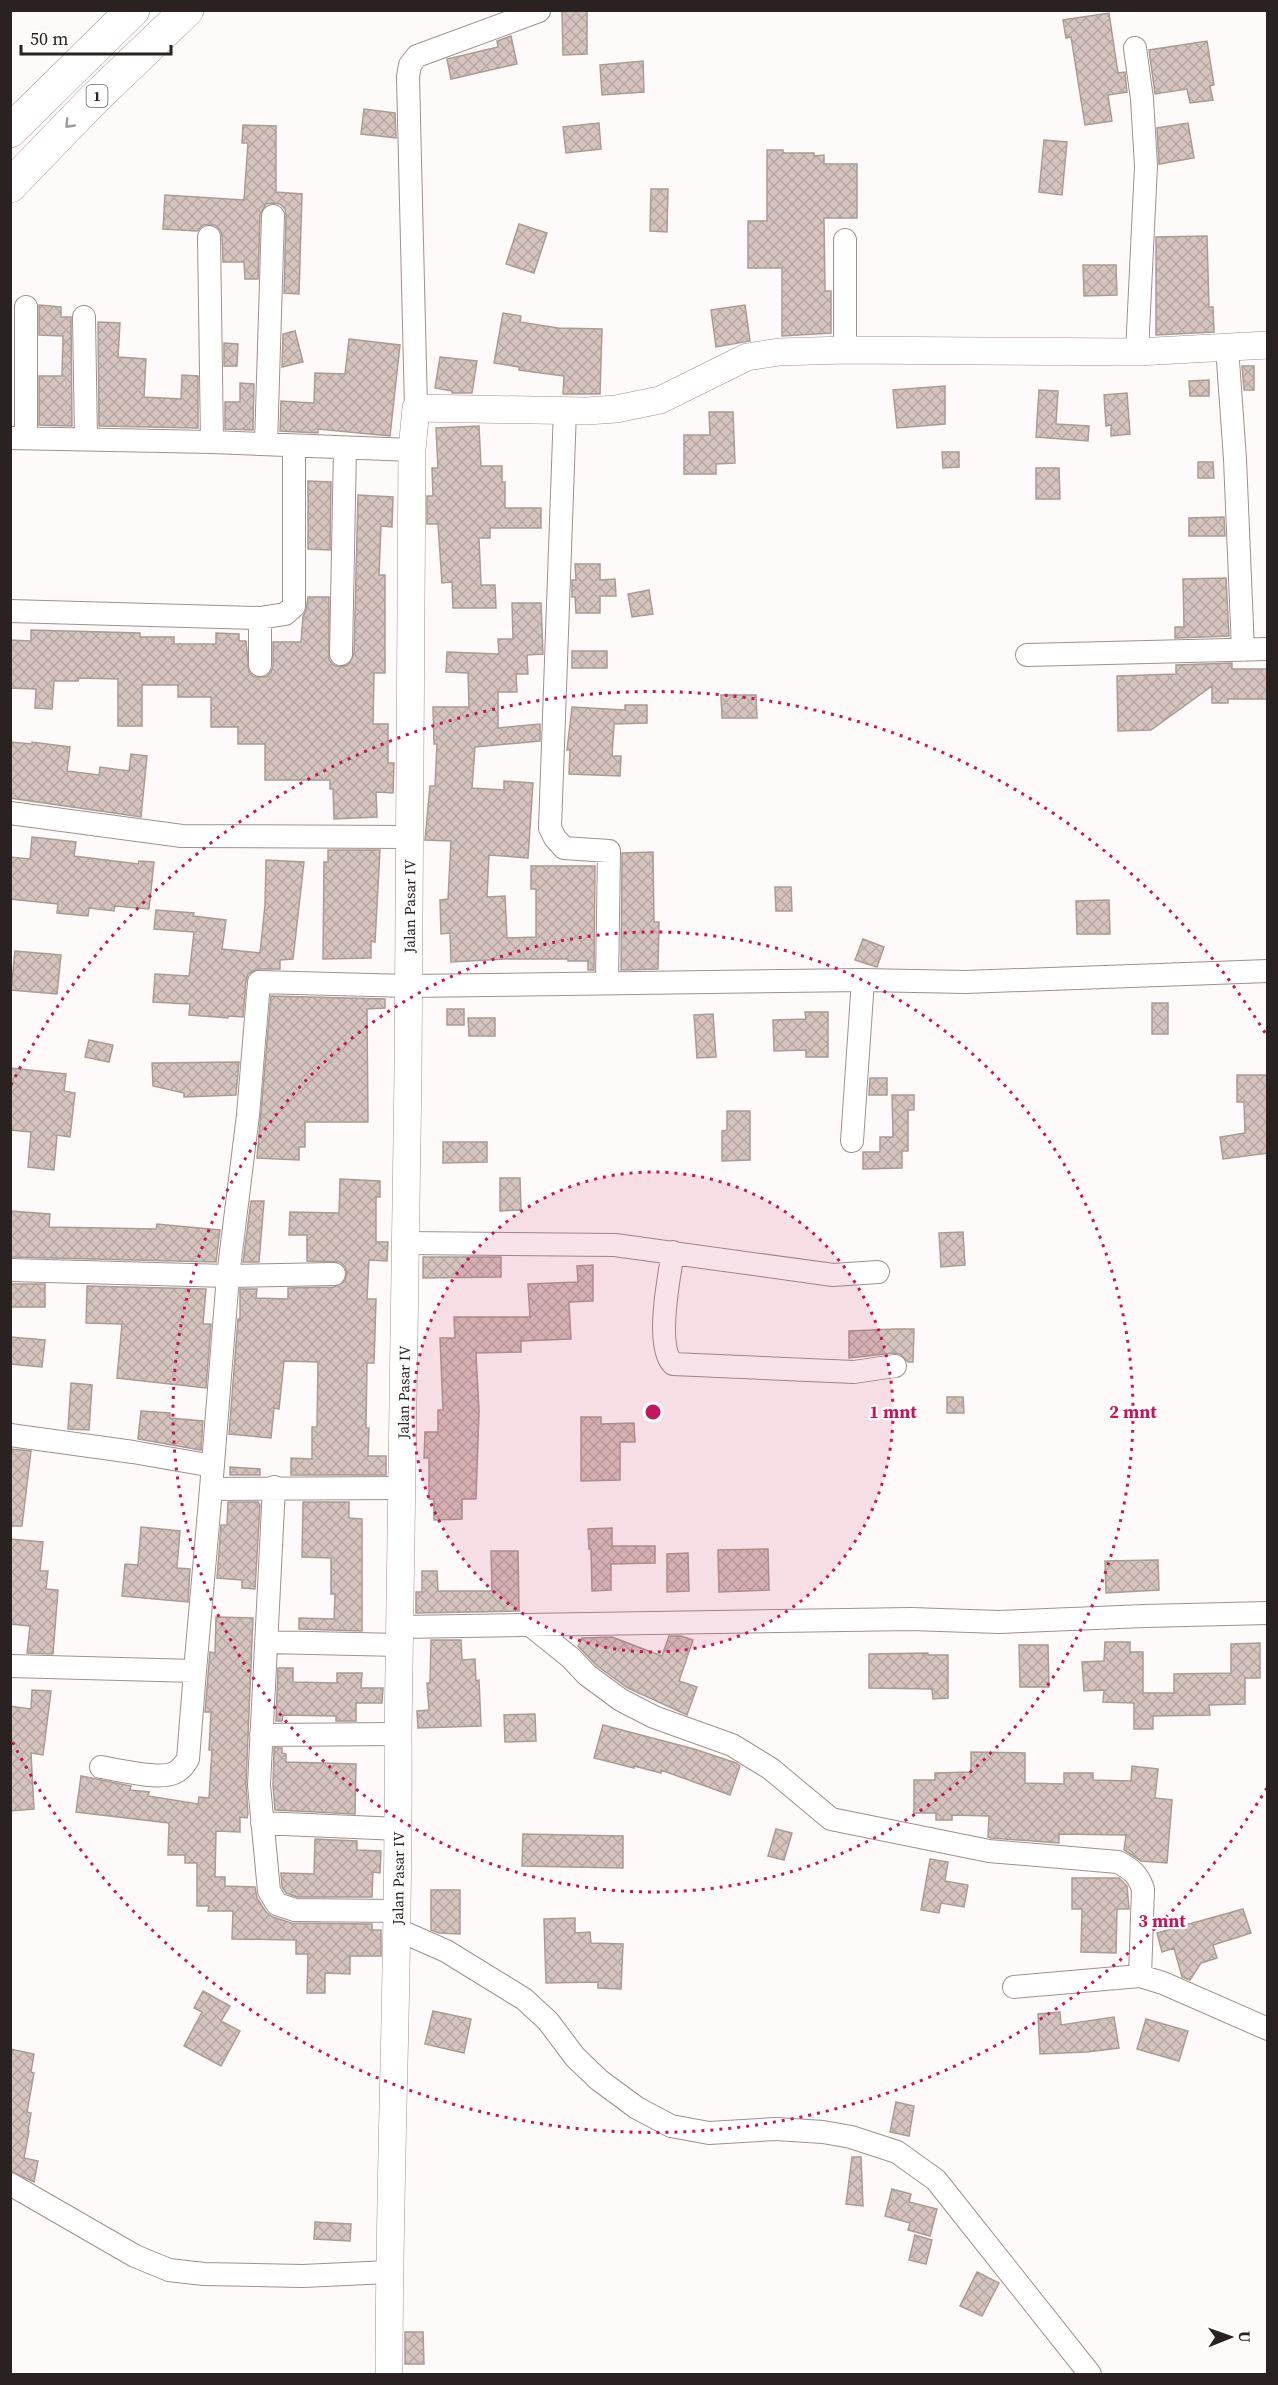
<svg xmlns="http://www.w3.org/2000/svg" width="1278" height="2385" font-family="'Source Serif 4',serif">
	<defs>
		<pattern id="building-cross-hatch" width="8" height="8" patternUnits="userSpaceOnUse" patternTransform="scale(1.5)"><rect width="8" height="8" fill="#d5c4be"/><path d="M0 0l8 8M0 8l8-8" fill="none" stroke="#b7a8a3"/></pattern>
	</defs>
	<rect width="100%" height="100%" fill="#fefaf9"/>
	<path fill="url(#building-cross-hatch)" stroke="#ab9b95" stroke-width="1.5" d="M562,10H587V54L563,55Z
		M1109,13L1118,73L1125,72L1127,92L1108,95L1112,121L1085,125L1071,37L1066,38L1063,20Z
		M511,36L517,64L451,79L447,59L498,47L497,41Z
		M1207,41L1214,85L1210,86L1213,100L1190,103L1187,89L1155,94L1149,50Z
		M643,61L644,92L602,95L600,65Z
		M364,109L395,113L396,138L361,134Z
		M599,123L601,149L566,153L563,127Z
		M1188,123L1194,158L1159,164L1157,128Z
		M243,125L276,126V192L302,194L299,294L284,293L286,216L285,209L280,204L273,203L266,204L260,215L258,279H245L244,262H223L222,236L220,230L215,225H203L197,231L163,229L165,195L244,200L248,143H242Z
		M1044,140L1067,142L1062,195L1039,192Z
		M767,150H783V153H814V156L824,155V164H857V218H824L825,291H831V333L782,336V268H748V221H767Z
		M651,189H668L667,232L650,231Z
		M519,224L547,233L534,273L506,264Z
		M1207,236L1209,307H1213L1214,332L1156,335V237Z
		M1083,265H1116L1117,295L1084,296Z
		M39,305L61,307V317H71L72,426L39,425V376H62L63,336L39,335Z
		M745,305L750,341L716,347L711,310Z
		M503,313L521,316L520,322L558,328L602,329L600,394H563L564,376L519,370V367L494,363Z
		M98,322L120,323L118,357L146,359L144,397L181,399L182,375L198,376V428L99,426Z
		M295,331L303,362L282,367L283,334Z
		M349,339L400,345L390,436L318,429V433L280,431L281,401L314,403L315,373L345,374Z
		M224,343L238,344L237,366H224Z
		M440,357L477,361L472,393H452V391L435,388Z
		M1242,366H1254V390H1244Z
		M1209,380V396H1190L1189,381Z
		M240,383L254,384L253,430L225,429V402H240Z
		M945,386V424L897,428L893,390Z
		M1039,390L1058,391L1056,424L1089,426L1088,441L1036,437Z
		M1127,393L1130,434L1111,436V425L1106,426L1104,395Z
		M709,412H733L735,463L716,464V474H684V435H710Z
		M479,426L481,466H502V482H505V508H541V528H490V538H479L481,585H495L496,608H453L452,582L442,583L438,524H427V496H433L432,468H438L436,428Z
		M942,452H959V467L943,468Z
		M1198,462H1213L1214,478H1198Z
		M1036,468H1059L1060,499H1036Z
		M308,481L331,482L330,550L308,549Z
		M358,495L393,497L392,527L381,526L379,575H385V673H374L373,724H388V763H394L393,793L376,792L377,817L334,819L333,789H330V780H265V744H238V727H211V697H178V685H142V726H118V679L79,678L78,681H54L52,709L35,708L36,689L10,688V640L31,641V630L140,633V637H174V644H216V633L239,634V641H246L249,672L254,677H266L271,672L273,666V642H301L303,616L306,611L308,597H329V660L334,665L340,667L348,665L354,654Z
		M1224,517L1225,536H1189V518Z
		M575,564H600V580L615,579L616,596H600V613H576L575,597H572V580H576Z
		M1226,578L1229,636L1175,638V627H1184L1183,579Z
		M649,590L653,614L632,617L628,594Z
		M512,603H541L543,654L527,655L528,674H516L517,692H498V728L540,724V741L475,747L472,788L504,790V781L533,783L528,858L489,855L487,897L505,896L507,938L536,937V889H531V866H595L594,970H588V961H568V959H505L451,962L450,933L441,934L440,900L448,899L451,841L425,840L430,786H435L437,744H434L433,707H469L468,673L446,672L447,652L499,654L498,639H513Z
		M572,651H607V668H572Z
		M1232,663V669H1268V699H1228V703H1212V686L1151,730L1118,731L1117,676L1176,674V665Z
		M721,695H756L757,718H722Z
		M625,705H647V723L614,724L612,756H621L620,776L569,774L570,750H567L572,707L625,710Z
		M10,742L32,744V742L70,747L67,771L99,775L100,767L129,771L131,754L147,756L141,817L10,798Z
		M32,837L76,842L74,856L138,864L139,861L154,862L149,909L115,906L114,911L89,908L88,916L57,913L58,904L10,899V857L30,859Z
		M328,850H380L375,942L371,941V958L323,959L324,862H328Z
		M653,852L654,922H659L658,969L621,970L622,853Z
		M266,860L304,862L293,959L280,960V969H259L248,974L246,981L243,1017L228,1016V1018L189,1015L190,1004L153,1002L155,974L189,976L194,932L154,929L156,910L194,913L193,916L226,920L222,949L260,953L265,905Z
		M775,887H791L792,911H776Z
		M1109,900L1110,934H1077L1076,901Z
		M863,939L884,947L877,967L855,960Z
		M15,951L61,955L57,994L11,990Z
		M271,996L385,999V1008L367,1009L368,1122H305V1147H299V1160L257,1158Z
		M1152,1003H1168V1034H1152Z
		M447,1009H464V1025H447Z
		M805,1012H828V1057H806V1050L774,1051L773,1020L806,1019Z
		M713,1014L716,1057L697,1058L694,1015Z
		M468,1018H495V1036H469Z
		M89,1040L113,1045L109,1062L85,1057Z
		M239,1062L236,1095L184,1097V1093L153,1086L152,1063Z
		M10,1068L66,1074L64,1091L75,1093L70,1137L57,1135L54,1170L28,1167L31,1132L10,1130Z
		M1237,1075H1268V1153L1223,1159L1220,1137L1245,1133L1244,1102H1237Z
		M870,1078H887V1095H869Z
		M892,1095H914V1110H908V1151H902V1168L863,1169V1152H880V1137H893Z
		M727,1111H750V1160L722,1161V1131L727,1130Z
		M443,1142H487V1162L443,1163Z
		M500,1178H520L521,1210L500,1211Z
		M340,1179L380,1181V1197H376V1242H388L387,1261L369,1260L367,1299H376L374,1363H367L366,1428H369L368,1456H386V1475H291V1458L312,1459V1427H317L318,1362L284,1361L279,1409L274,1408L271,1438L229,1434L238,1319L240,1320V1289H257L256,1298L288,1299V1288L334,1287L345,1281L347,1273L345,1267L340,1262L307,1261V1235H289L290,1212L339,1213Z
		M251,1201H264L259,1262H243Z
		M10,1211L50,1214L49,1227L156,1229L157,1224L220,1230L216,1262L10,1257Z
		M963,1232L965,1265L941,1267L939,1233Z
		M423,1257H501V1277L423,1278Z
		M593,1265V1301L569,1302L571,1339L521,1341V1352L476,1353L479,1411L476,1499H462V1519L434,1520V1499H429V1458H424L425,1432H438V1410H443L440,1338H455L454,1317H530L528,1284L578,1282L577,1266Z
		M10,1284H45V1307H10Z
		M87,1286L206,1289L203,1324H211L206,1388L117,1378L122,1324L86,1323Z
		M895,1329H914L913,1362H908L900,1354L894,1353L849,1358V1331Z
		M10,1337L45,1340L42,1367L10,1364Z
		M71,1383L92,1385L89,1430L68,1429Z
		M947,1397H963L964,1413H947Z
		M141,1411L170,1413V1418L203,1421L201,1450L138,1439Z
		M581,1417H601V1424L634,1423L635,1442H620V1480L581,1481Z
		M10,1449L31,1451L22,1526H10Z
		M230,1467L260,1469V1475H230Z
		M228,1502H258L260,1505L255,1589L242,1588V1580L217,1578L221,1525H227Z
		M303,1502H349V1518L362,1519V1631L299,1629V1618L334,1619L335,1594H331V1558L302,1557Z
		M141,1527L180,1531L177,1568L190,1569L188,1602L122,1596L125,1564L138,1565Z
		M612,1528V1546H655V1563L611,1564V1590L592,1591L591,1549H589L588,1529Z
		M10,1539L43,1542L40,1571H48L46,1589L58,1590L53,1654L27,1653L30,1626L10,1624Z
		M768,1549L769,1590L719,1592L718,1550Z
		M491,1551H518L519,1611L416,1613V1592H422V1571H437L438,1591H492Z
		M688,1553L689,1591L667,1592V1554Z
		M1158,1560L1159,1590L1106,1593L1105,1561Z
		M216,1617L253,1618L246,1784L248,1814L247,1818L240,1817V1832L216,1831L215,1877H225V1886L255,1887L257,1898L266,1912L273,1917L291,1923L372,1924V1930H381V1956H350V1974L325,1973V1993H307L308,1954H296V1940L232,1939L233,1911H208L209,1906H197V1863H185V1855H168L169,1823L76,1812L81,1776L131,1786L130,1790L149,1792L148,1796L198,1804L199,1797L209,1798L212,1750H209L211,1712H205L210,1652L215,1653Z
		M669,1636H681L693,1640L679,1681L697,1687L687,1715L628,1688L596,1665L578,1646L582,1638L612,1637L662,1656Z
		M431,1640H461L462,1660L475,1659L476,1681L479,1680L481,1726L418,1728L417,1711L429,1710L427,1683H430Z
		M1105,1642H1130V1652H1143V1693H1174V1674L1231,1673V1644L1260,1643V1678H1245V1704L1209,1705L1210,1715L1153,1716V1729H1134V1703L1103,1702L1104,1690L1084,1691L1082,1662L1104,1661Z
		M1019,1645H1048L1049,1687H1020Z
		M928,1653V1655H948V1698L933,1699L932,1689L869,1688V1654Z
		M278,1668H293V1682L337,1683V1673H362L361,1688H383L382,1703H356V1721H336V1716L283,1715L282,1721H276Z
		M32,1690L51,1691L43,1755L31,1753L34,1809L10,1811V1706L31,1709Z
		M535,1714L536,1741L505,1742L504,1715Z
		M603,1725L694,1749L736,1763L740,1766L730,1795L661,1770V1773L634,1766V1768L594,1758Z
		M274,1748H282V1753L286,1754V1762L356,1764L355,1814L275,1810L273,1785Z
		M971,1752L1025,1753V1783L1064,1784V1773H1093V1780L1131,1781L1132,1766L1158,1769L1155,1798L1172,1800L1167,1863L1141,1861L1124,1850L1126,1835L1059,1834V1843L991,1838L988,1837L989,1816L952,1815V1820H936V1813H914V1780H935V1773L971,1772Z
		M776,1829L792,1833L784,1860L768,1856Z
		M523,1834L623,1836V1868L522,1866Z
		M315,1839L357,1841V1850L381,1851L380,1873L373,1872L372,1897H297L286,1893L282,1887L281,1873L314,1874Z
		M930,1859L948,1862L945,1881L968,1885L964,1907L941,1903L939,1913L921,1910Z
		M1072,1878H1119L1127,1886L1129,1909H1117L1116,1953L1081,1952L1082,1909H1072Z
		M431,1890H460V1934L439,1933L431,1930Z
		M1243,1909L1251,1933L1213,1945L1217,1958L1201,1963L1190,1980L1182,1977L1174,1948L1162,1952L1157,1933Z
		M575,1918V1933L590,1932L591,1943L623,1944L621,1989L598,1988V1982L546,1983L544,1919Z
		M203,1991L230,2006L221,2021L240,2031L221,2066L184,2046L202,2012L194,2008Z
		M433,2011L471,2019L464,2053L425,2044Z
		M1060,2012L1061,2025L1114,2017L1119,2048L1087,2052L1040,2054L1038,2014Z
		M1146,2019L1188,2031L1179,2061L1137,2049Z
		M10,2049L34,2054L31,2072L34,2073L27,2112L31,2113L28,2131H29L24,2158L38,2161L34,2182L10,2171Z
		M896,2102L914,2106L909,2136L890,2132Z
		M852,2157H861L863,2206L846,2204Z
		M892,2189L911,2194L909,2202L937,2209L930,2236L908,2230L910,2223L885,2216Z
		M315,2222L351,2224L350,2241L314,2239Z
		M915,2235L932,2240L926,2264L909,2260Z
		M977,2272L999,2283L982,2316L960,2306Z
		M405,2332H423L424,2364H405Z"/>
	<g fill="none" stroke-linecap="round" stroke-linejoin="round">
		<g stroke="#a0908b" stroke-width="24">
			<path id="minor" d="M1135,48L1142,99L1146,166L1137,352
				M209,237L212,442
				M84,317L86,439
				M1227,347L1235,459L1243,650
				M845,350V240
				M416,408L408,77L410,65L417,56L539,11
				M565,410L550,828L555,838L564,848L609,851L607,982
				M10,438L212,442L412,450
				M26,438V307
				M266,444L273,216
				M10,611L260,618L285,614L294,606V446
				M341,654L345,448
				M1027,655L1268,649
				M260,665V618
				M10,813L182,836L408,837
				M852,1141L863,980L966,982L1268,971
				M405,1243L615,1245L833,1275L878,1272
				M673,1252C669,1277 655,1346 673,1364L854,1372L895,1366
				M10,1270L228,1276L334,1274
				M10,1435L133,1452L213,1466
				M274,1487L259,1785L269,1891L277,1904L295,1910L397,1911
				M211,1489L228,1276L248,1115L259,982L409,986L863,980
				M530,1625L571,1658L587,1675L621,1700L654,1717L732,1745L771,1769L831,1819L989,1851L1118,1862C1131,1869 1138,1874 1143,1889L1140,1976
				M400,1627L911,1619L999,1622L1145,1616L1268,1613
				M266,1642L400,1645
				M10,1666L195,1671L211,1489L402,1488
				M261,1735L398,1734
				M101,1767C119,1770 159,1780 174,1773C181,1770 184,1765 188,1759L195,1671
				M262,1823L399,1829
				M396,1929L446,1951L524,1999L548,2021L575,2057L599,2080L637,2108L671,2126L709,2133L776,2129L823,2132L851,2137L897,2152L936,2180L1090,2374
				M1014,1987L1140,1976L1163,1983L1268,2029
				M10,2184L135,2256L169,2270L204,2274L303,2276L389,2272"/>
		</g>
		<g stroke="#a0908b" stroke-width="28">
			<g id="tertiary">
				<path id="s1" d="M389,2374C389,2161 400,1947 398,1734L408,1073L412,450L416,408L587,411L616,409L660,400L747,357L779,352L845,350L1137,352L1268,345"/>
			</g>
		</g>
		<g stroke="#a0908b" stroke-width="34">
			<path id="motorway" d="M10,131L133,10
				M10,186L93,100L187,10"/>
		</g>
		<use href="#minor" stroke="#fff" stroke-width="22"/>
		<use href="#tertiary" stroke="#fff" stroke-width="27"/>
		<use href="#motorway" stroke="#fff" stroke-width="33"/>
	</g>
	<defs><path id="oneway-chevron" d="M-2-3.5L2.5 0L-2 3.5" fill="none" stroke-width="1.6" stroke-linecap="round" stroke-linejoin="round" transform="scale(1.5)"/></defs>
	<use stroke="#9f9c9b" href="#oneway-chevron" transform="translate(69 124) rotate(134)"/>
	<circle cx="653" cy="1412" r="240" fill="#c2185b" fill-opacity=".12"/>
	<g fill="none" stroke="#c2185b" stroke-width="3" stroke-dasharray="3 6">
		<circle cx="653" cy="1412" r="240"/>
		<circle cx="653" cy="1412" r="480"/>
		<path d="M1267 1788A720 720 0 0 1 11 1739M11 1085A720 720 0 0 1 1267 1036"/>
	</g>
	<g text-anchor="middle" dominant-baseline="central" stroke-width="4.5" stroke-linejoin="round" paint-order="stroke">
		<rect fill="#fff" stroke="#696463" stroke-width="1.5" x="86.5" y="85" width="21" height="22" rx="4.5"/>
		<g font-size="14" font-weight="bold" fill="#292220">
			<text x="97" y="96">1</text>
		</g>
		<g font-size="15" fill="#292220" stroke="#fff">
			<text stroke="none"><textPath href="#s1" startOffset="1468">Jalan Pasar IV</textPath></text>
			<text stroke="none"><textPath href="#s1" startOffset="982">Jalan Pasar IV</textPath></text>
			<text stroke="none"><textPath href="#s1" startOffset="496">Jalan Pasar IV</textPath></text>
		</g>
	</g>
	<circle cx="653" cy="1412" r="9" fill="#c2185b" stroke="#fff" stroke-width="3"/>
	<g font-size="18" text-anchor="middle" font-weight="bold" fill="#c2185b" stroke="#fff" stroke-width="4.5" stroke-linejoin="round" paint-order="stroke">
		<text x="893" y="1418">1 mnt</text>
		<text x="1133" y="1418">2 mnt</text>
		<text x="1162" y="1927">3 mnt</text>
	</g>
	<rect width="1278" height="2385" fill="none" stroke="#292220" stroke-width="24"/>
	<g transform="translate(1230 2337) rotate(89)" stroke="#ffffff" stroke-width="4.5" paint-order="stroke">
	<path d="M0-4.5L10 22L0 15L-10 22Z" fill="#292220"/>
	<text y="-9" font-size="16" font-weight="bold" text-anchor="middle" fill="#292220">U</text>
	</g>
	<path d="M21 45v9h150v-9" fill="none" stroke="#292220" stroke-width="3"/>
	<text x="30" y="45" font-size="18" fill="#292220" stroke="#ffffff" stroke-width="4.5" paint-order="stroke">50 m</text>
</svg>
